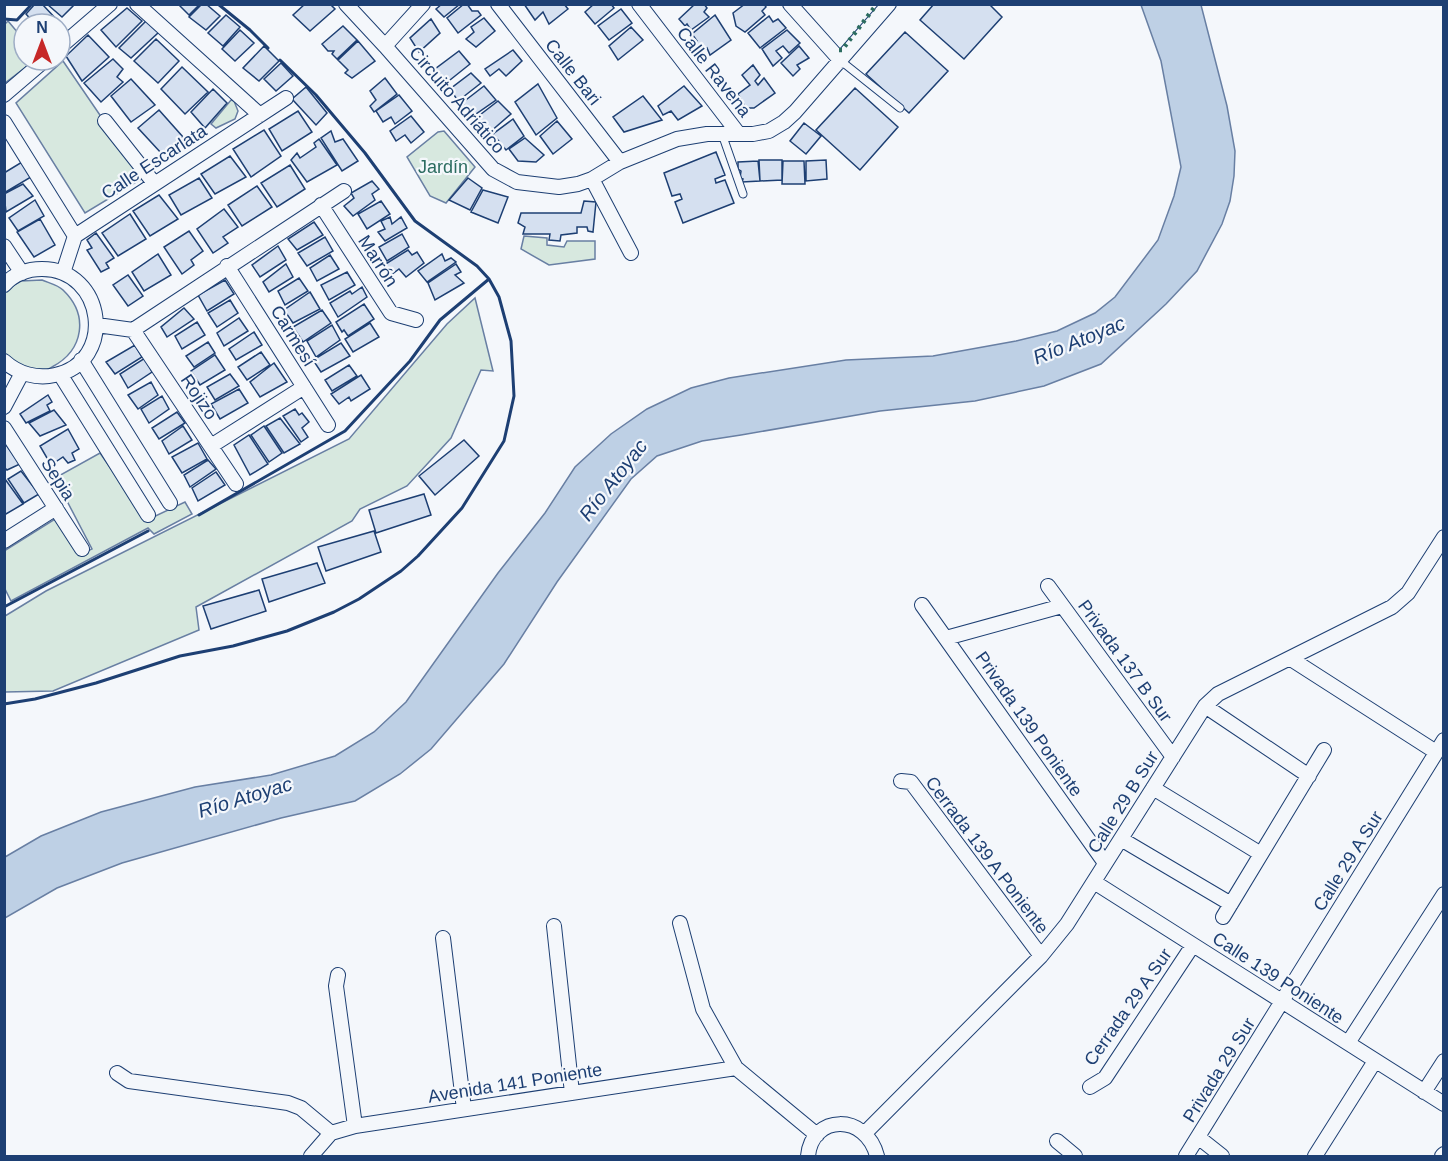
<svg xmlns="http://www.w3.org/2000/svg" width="1448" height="1161" font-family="Helvetica,sans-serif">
	<rect width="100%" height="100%" fill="#f4f7fb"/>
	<path fill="#d7e8df" stroke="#687fa3" stroke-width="1.5" d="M8,21L24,40V60H35L5,83V24Z
		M63,61L143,178L85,213L16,103Z
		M231,100L234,101L238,111L235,119L216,128L211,124Z
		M444,131L475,167L446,203L430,196L407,157L438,132Z
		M524,236L547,238V245L564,247L567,241H595V259L549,265L521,249Z
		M42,280C49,283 58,285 63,290C89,315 84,350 52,367C46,371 33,373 25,371C19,369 11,364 5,361L4,291L21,281Z
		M475,298L493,371L481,370L451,438L407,486L360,509L352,521L196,607L199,630L53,691L5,692V616L46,591L349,439L447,324Z
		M100,453L147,520L185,502L192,514L154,534L148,528L11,601L5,589L4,551L55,519L79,555L92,549L55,478Z"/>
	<path fill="#bed0e5" stroke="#687fa3" stroke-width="1.5" d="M1141,5H1201L1227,106L1235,151L1234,176L1230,201L1222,224L1197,271L1166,304L1101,364L1044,386L975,401L880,411L741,435L702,441L657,456L631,479L557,582L504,664L431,749L400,774L355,801L281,818L122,863L57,888L5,918V857L41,836L101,812L195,787L271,775L335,756L374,732L406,702L498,573L545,513L575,467L611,434L647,409L691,388L729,378L846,360L933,356L1016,341L1057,331L1095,313L1115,297L1158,240L1174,196L1181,167L1161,61Z"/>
	<path fill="#d5e0f0" stroke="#1d3f73" stroke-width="1.5" d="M35,4H42L58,21L55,24H35L26,14Z
		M47,4H72L73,6L62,17Z
		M178,4H200L189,15Z
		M202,4H206L220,16L206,30L189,17Z
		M305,4H330L335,9L310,31L293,15Z
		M442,4H460L444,17L436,9Z
		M464,4H467L472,11H478L481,15L458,33L447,18Z
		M524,4H564L568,9L549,24L543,12L535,20Z
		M594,4H611L614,8L595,24L585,12Z
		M695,4H704L707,8L704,12L709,17L691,30L687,24L685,26L679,19Z
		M745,4H764L766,7L762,11L765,15L745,32L736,26L733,13Z
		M934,4H989L1002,17L964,59L920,20Z
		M127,8L142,21L116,47L101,30Z
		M621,9L632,23L609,40L598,26Z
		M226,15L240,27L223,46L208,33Z
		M715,15L731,40L710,55L707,48L703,51L695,43L697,41L692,34Z
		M769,16L773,22L778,19L786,28L760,48L748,33Z
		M484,18L495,31L476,47L466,39L474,32L471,27Z
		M431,19L440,33L419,52L410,38Z
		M146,21L159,32L131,58L119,48Z
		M343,26L357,40L337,59L332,54L334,51H328L322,44Z
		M631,27L643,40L618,60L609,46Z
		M240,30L254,43L235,61L222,49Z
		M787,30L800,43L789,53L783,46L776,51L782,58L773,66L762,49Z
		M905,32L948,71L909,113L866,74Z
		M88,35L109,57L82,81L66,56Z
		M156,39L179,61L158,83L134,61Z
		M358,41L375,61L352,78L345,73L348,70L338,60Z
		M264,46L279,61L259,81L243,68Z
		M799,46L809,58L797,65L800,69L793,76L781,63Z
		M513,50L522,61L506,76L499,69L490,76L485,69Z
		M459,51L470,64L445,84L435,69Z
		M113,59L123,69L117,77L123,82L101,102L84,83Z
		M281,63L293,76L276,91L264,79Z
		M753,65L760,75L755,81L758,85L764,78L775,93L754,108H746L738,94L750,85L742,75Z
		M182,67L208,92L185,114L161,89Z
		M471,73L481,83L458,101L450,89Z
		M385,78L397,94L374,112L370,106L376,100L370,91Z
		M131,79L155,105L131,122L111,96Z
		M538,84L557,118L536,135L515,102Z
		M484,86L496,100L473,116L462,103Z
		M684,86L702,106L678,120L671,111L663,115L658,106Z
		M306,87L327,113L316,125L292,99Z
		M855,88L898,127L860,170L816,130Z
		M213,89L227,103L205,128L191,112Z
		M399,95L412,111L395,124L391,117L383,122L376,111Z
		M643,96L662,120L624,132L613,117Z
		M498,101L511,114L490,132L476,118Z
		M159,110L183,137L162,154L138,128Z
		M298,111L312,132L282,151L269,129Z
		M411,116L424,132L411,143L405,135L396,141L390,131Z
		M513,119L524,136L506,150L493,134Z
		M557,121L572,139L553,154L540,136Z
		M804,123L821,136L806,154L790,141Z
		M264,130L281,156L251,177L233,149Z
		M331,131L335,142L343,139L358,161L342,171L321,138Z
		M525,138L544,155L536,162L518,161L509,149Z
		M319,139L337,165L307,182L291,160L297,153L300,158L316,147L314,143Z
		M716,152L725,175L715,179L716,183L725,180L734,203L683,223L675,202L682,199L680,194L672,196L664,173Z
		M230,156L246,177L215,194L201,174Z
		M759,160H782V180L760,181Z
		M826,160L827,179L806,181V161Z
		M758,161L760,181L742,182L743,179L740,178L741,171L738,169V162Z
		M783,161H804L805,184H782Z
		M22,162L31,177L4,193V173Z
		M290,165L305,189L277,207L261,183Z
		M199,178L212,198L181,215L169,195Z
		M468,178L482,188L470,210L449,200Z
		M372,181L379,189L372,194L375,200L353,216L344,206L354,198L351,193Z
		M23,184L33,196L6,212L4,194Z
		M257,186L272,207L242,226L228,205Z
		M483,190L508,197L498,223L471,212Z
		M159,195L178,219L150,236L133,211Z
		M35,200L44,216L18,231L9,218Z
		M381,201L390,214L367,229L358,214Z
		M584,201L596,202L593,232L588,231L587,227H577V233L561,235L560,241L549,240L550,234H523L525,227L518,223L521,213H581Z
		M224,209L238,227L223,237L228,243L213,253L197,229Z
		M130,214L146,239L118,256L102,233Z
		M390,217L392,224L401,217L407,228L385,241L378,232L385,229L381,221Z
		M40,219L55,245L34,257L17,232Z
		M314,222L323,235L297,250L288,239Z
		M189,231L203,251L191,260L194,265L182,274L164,247Z
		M96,233L114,258L106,263L109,268L101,272L87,250L92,248L87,240Z
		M402,234L409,247L387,261L379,247Z
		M325,237L333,251L307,266L298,253Z
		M278,246L286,260L260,277L252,265Z
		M408,250L412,255L417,252L424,263L406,277L399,269L391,275L384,265Z
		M158,254L171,275L144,291L132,272Z
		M442,254L445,261L451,258L456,262L427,282L418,271Z
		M330,255L339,269L317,281L310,268Z
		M286,264L293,277L269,292L263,282Z
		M456,264L461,272L455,275L464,283L435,300L428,283Z
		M347,272L355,285L329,300L321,285Z
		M128,275L143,296L128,306L113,285Z
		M299,278L308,291L285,305L278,291Z
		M225,280L234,294L207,311L198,295Z
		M362,287L367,297L338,317L330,303L350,291L352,294Z
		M310,292L320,309L293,323L284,310Z
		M230,300L238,313L217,327L208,313Z
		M364,304L374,319L348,336L344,330L342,332L336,322Z
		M184,308L194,319L167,337L161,327Z
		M322,310L331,323L303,342L293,327Z
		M239,318L248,331L224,346L217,333Z
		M197,322L205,335L182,349L175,336Z
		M370,323L379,337L353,352L345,339Z
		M332,325L340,340L316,357L307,341Z
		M254,332L262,345L236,360L229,349Z
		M208,342L215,353L194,367L186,356Z
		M341,343L350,356L321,372L313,360Z
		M135,345L142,357L115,374L106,362Z
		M261,352L270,365L247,380L238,367Z
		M215,355L225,370L200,385L191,371Z
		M145,358L152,372L128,388L120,374Z
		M274,363L287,382L260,397L250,382Z
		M349,365L357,376L332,391L325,380Z
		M230,374L239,386L215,400L207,387Z
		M361,375L370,389L351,401L349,397L339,404L331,394Z
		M151,382L158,395L138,409L128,395Z
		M239,389L248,403L220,419L211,404Z
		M48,395L52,402L47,405L50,411L26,423L20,414Z
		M162,396L169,409L149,423L141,409Z
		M295,409L299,415L302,413L309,422L302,428L308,437L301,442L283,416Z
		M54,410L66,425L40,436L29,423Z
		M177,412L185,423L159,439L152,428Z
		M280,418L300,444L284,453L266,426Z
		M183,426L192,440L169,454L162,441Z
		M264,426L282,453L269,462L251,435Z
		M68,429L79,449L72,453L75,460L68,463L63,457L51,465L40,446Z
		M249,435L268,464L250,475L234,445Z
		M464,440L479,456L435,495L419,476Z
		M4,442L20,464L7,470L4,467Z
		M198,443L207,459L182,473L172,457Z
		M208,460L216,469L190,487L184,475Z
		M21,471L39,494L24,503L8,479Z
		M216,472L225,485L198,501L192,488Z
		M5,479L23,504L6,514L4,511Z
		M424,494L431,515L376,533L369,510Z
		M374,531L381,552L326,571L318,547Z
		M317,563L325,583L269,602L262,579Z
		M259,590L266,611L211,629L203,606Z"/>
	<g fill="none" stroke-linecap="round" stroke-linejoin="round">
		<g stroke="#1d3f73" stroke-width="9">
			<path id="lane" d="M841,61L900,108
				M722,134L743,194"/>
		</g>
		<g stroke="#1d3f73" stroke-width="16">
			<path id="street" d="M137,4L260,115
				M346,4L385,46L493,169L517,182L559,187L578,184L592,179L620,162L677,139L707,134H753L769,131L784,122L795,112L889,4
				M498,4L620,162
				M639,4L738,133
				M790,4L841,61
				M385,46L423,4
				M60,47L110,4
				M4,95L45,60
				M105,121L154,183
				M4,122L75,236
				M592,179L631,253
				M321,205L391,313L416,320
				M4,246L22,273
				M227,266L328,425
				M63,273L75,236L286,98
				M4,285C14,274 27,269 42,269C105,269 117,362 55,375C37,379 18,374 4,361
				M97,325L133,330L344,191
				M133,330L236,484
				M81,360L170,503
				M60,374L148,515
				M4,407L22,373
				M4,428L82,549
				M211,446L304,387
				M4,541L56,508
				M1048,586L1173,757
				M922,605L1105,863
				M946,638L1062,606
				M1291,659L1436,752
				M1205,706L1309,776
				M901,781L911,782L1041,956
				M1153,788L1261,854
				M1121,839L1231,904
				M1094,882L1444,1104
				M1223,917L1324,750
				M680,923L703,1009L736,1068L817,1135
				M554,926L572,1093
				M443,938L464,1109
				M338,975L336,986L355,1126
				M1348,1043L1444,894
				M117,1073L129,1081L288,1103L301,1108L331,1133
				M1090,1087L1105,1078L1193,945
				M1424,1092L1444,1061
				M865,1133L1041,956L1067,924L1205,706L1218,694L1392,607L1408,593L1444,537
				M1198,1137L1222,1156
				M1057,1141L1075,1156
				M311,1156L331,1133L355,1126L736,1068
				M808,1156C812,1114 866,1113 877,1156
				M1186,1156L1444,740
				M1315,1156L1375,1061
				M1442,1156L1444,1154"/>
		</g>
		<use href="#lane" stroke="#f4f7fb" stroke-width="7"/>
		<use href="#street" stroke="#f4f7fb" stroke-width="14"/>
		<path stroke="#2c6c60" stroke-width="4.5" stroke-dasharray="3 4.5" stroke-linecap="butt" d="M839,50H842L877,4"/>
		<path stroke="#1d3f73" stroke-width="3" d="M218,4L250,30L268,48
			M4,19L17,20L32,4
			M199,515L345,431L410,361L440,320L489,279
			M4,607L148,531
			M4,704L35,699L96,683L180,656L233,646L287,631L334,612L359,599L401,571L418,556L462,508L504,441L514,396L511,341L499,297L489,279L477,266L415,221L365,153L316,95L280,60"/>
	</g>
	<g text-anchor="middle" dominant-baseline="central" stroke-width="4.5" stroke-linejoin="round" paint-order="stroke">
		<g font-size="18" fill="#1d3f73" stroke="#f4f7fb">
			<text transform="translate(573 72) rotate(52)">Calle Bari</text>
			<text transform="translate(714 72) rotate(52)">Calle Ravena</text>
			<text transform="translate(457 100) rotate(49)">Circuito Adriático</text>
			<text transform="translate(154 162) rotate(-33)">Calle Escarlata</text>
			<text transform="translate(378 261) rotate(57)">Marrón</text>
			<text transform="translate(293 336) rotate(58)">Carmesí</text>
			<text transform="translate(199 397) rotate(56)">Rojizo</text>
			<text transform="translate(58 479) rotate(57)">Sepia</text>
			<text transform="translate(1125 661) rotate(54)">Privada 137 B Sur</text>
			<text transform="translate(1029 724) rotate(55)">Privada 139 Poniente</text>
			<text transform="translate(1123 802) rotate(-58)">Calle 29 B Sur</text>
			<text transform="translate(987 855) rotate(53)">Cerrada 139 A Poniente</text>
			<text transform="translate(1348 861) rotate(-58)">Calle 29 A Sur</text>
			<text transform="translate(1278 978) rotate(33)">Calle 139 Poniente</text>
			<text transform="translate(1128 1007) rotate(-55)">Cerrada 29 A Sur</text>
			<text transform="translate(1219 1070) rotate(-58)">Privada 29 Sur</text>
			<text transform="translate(515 1083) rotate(-9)">Avenida 141 Poniente</text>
		</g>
		<g font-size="18" fill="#2c6c60" stroke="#f4f7fb">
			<text x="443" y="167">Jardín</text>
		</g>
		<g font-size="20" font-style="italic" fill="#1d3f73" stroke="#f4f7fb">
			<text transform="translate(1079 340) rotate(-22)">Río Atoyac</text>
			<text transform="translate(613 480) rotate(-52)">Río Atoyac</text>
			<text transform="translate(245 797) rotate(-17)">Río Atoyac</text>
		</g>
	</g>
	<rect width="1448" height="1161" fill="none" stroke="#1d3f73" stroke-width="12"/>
	<g transform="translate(42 42)"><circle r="28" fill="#f4f7fb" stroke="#9eadc5" stroke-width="1.5"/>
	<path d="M0-4.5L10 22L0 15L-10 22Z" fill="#c62828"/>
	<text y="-9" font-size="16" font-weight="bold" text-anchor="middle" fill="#1d3f73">N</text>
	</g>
</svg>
